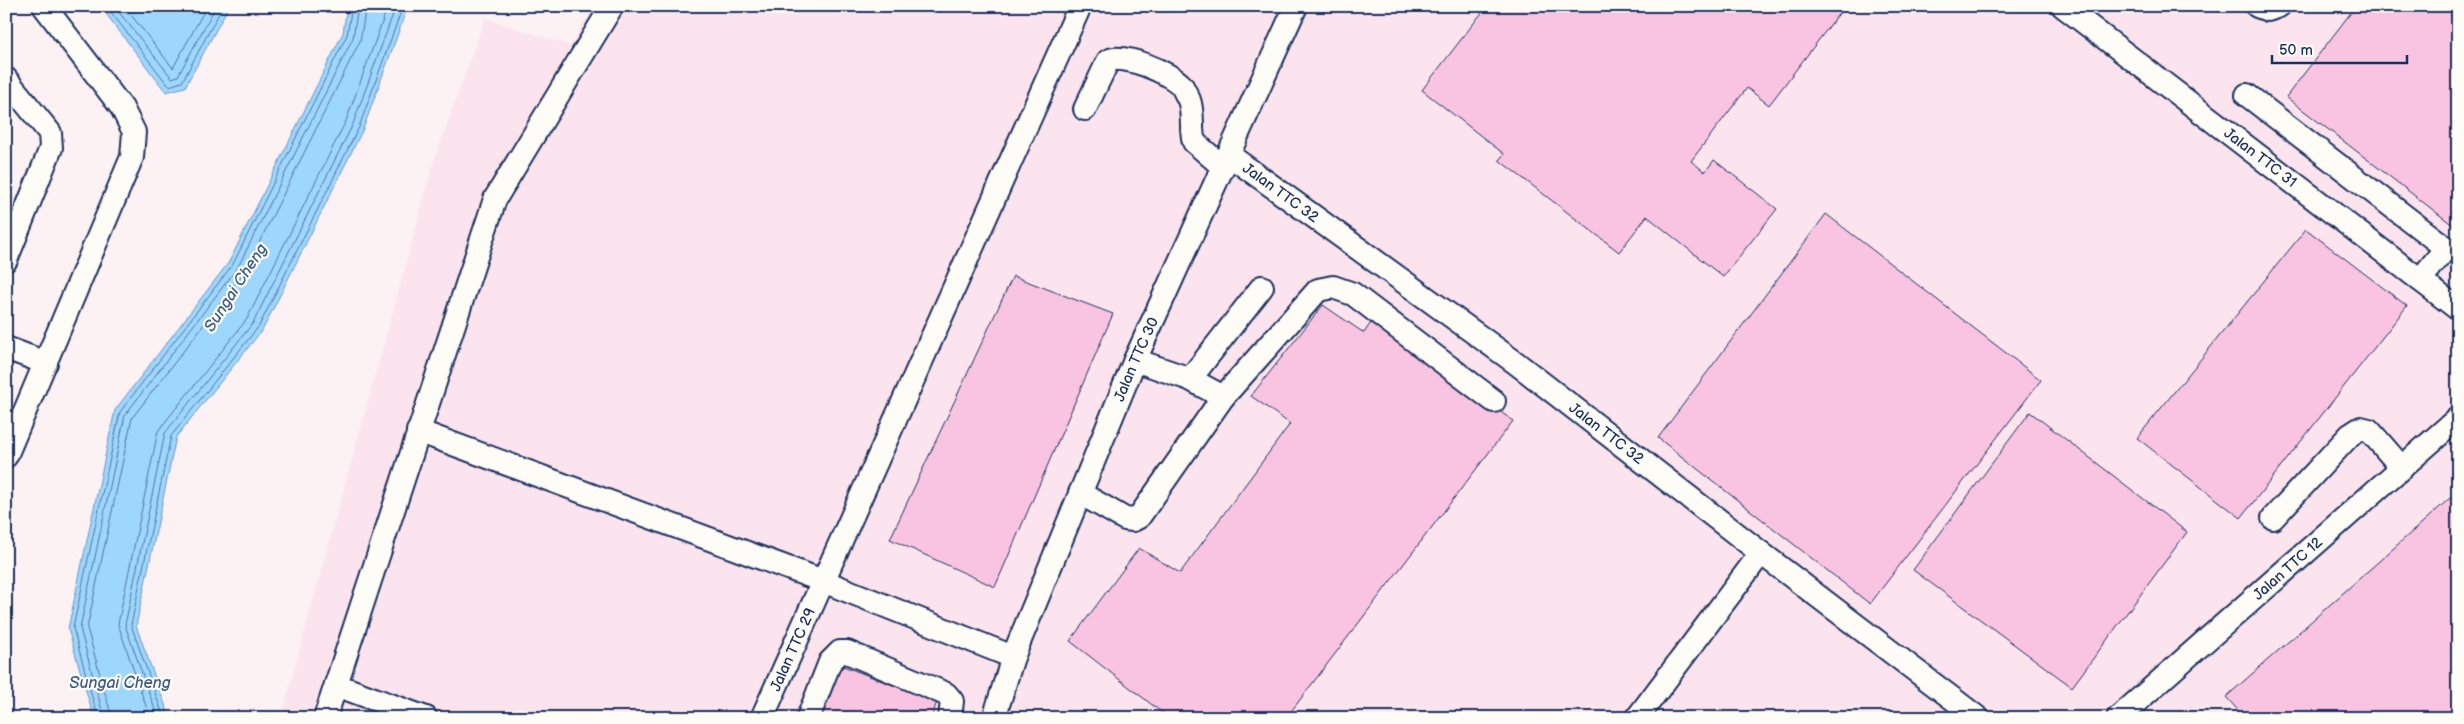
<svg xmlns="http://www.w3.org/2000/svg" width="2464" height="724" font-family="'Balsamiq Sans',sans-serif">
	<rect width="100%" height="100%" fill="#fcf1f3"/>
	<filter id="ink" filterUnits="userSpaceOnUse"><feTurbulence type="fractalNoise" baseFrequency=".02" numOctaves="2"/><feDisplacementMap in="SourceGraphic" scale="10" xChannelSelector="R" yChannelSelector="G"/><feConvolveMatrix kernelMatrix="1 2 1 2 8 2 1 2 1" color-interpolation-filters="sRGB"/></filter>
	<g filter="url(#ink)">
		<path fill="#fbe4ee" d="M593,6H2458V718H281L434,161L485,18L571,46Z"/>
		<path fill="#9ed7fe" stroke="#6a94be" d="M100,6H229L185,87L166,92Z
			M347,6H408L363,129L263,329L176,437L136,626L170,718H94L68,629L115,410L229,262L343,33Z"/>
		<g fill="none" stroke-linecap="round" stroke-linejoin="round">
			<path stroke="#4f729e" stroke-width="1" d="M106,6L169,86L182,82L223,6
				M114,6L172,78L178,76L216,6
				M124,6L173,68L207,6
				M98,718L73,628L120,412L233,264L347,35L352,6
				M104,718L80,628L125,415L238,267L353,38L358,6
				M112,718L87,628L132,418L245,271L360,41L366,6
				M150,718L118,624L158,431L247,319L346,121L388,6
				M158,718L125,625L165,433L253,323L353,124L396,6
				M164,718L131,625L171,436L259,326L359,127L403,6"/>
		</g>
		<path fill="#f9c4e1" stroke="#1b2f5e" d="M1487,6L1844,7L1769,105L1747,88L1691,161L1705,172L1714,160L1777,209L1723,277L1647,216L1619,252L1499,160L1504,154L1422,90Z
			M2356,6H2458V221L2454,226L2286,97Z
			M1826,214L2041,380L1870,604L1658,438Z
			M2306,229L2407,306L2241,518L2137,438Z
			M1013,276L1113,314L995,587L890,539Z
			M1323,305L1364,333L1374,318L1513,421L1286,718H1169L1070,641L1139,548L1180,573L1290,424L1251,396Z
			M2030,412L2187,532L2072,687L1913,570Z
			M2458,491V718H2245L2226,697Z
			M838,664L937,702L931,718H817Z"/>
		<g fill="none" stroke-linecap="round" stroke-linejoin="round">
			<g stroke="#1b2f5e" stroke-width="26">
				<g id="minor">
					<path id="s1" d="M2063,6L2458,309"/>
					<path d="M2257,6L2268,10L2279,6"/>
					<path d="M6,79L50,133L51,148L6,260"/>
					<path d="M2247,95L2446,248L2420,280"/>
					<path d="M1085,109L1108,61C1122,52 1171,73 1182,86C1184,90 1187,96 1189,100C1194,113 1190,129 1194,142L1223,167"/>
					<path id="s2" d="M1229,155L1516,363L1761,553L1978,718"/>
					<path d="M6,348L46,363"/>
					<path d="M1190,379L1262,287"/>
					<path d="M1223,397L1318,290L1333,287L1353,294L1494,401"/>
					<path d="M418,431L823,581L1013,657"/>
					<path d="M6,456L132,157L134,132L122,108L44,6"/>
					<path d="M1080,493L1125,519L1133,520L1139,517L1223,397L1190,379L1135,360"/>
					<path d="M2273,518L2350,435L2361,428L2369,430L2402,468"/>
					<path d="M336,685L426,718"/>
					<path d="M325,718L495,199L612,6"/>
					<path id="s3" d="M762,718L1080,6"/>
					<path d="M808,718L830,662L840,652H847L946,694L952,701L950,718"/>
					<path id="s4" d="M994,718L1013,657L1135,360L1296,6"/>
					<path d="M1637,718L1761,553"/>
					<path id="s5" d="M2118,718L2458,418"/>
				</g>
			</g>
			<use href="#minor" stroke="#fdfcf7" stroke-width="22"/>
		</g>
	</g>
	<g text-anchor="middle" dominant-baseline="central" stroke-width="4.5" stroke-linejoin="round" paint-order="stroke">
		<g font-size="15" fill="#1b2f5e" stroke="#fdfcf7">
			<text stroke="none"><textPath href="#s1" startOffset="249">Jalan TTC 31</textPath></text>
			<text stroke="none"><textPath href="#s2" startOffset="64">Jalan TTC 32</textPath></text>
			<text stroke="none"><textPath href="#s4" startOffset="386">Jalan TTC 30</textPath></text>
			<text stroke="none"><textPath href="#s2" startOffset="469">Jalan TTC 32</textPath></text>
			<text stroke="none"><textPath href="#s5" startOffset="226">Jalan TTC 12</textPath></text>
			<text stroke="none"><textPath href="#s3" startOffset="75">Jalan TTC 29</textPath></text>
		</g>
		<g font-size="16" font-style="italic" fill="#3c5986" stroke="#fdfcf7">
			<text transform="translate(236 288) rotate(-57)">Sungai Cheng</text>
			<text x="120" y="683">Sungai Cheng</text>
		</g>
	</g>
	<rect width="2464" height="724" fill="none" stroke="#fdfcf7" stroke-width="25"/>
	<rect x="12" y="12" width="2439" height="699" fill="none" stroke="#1b2f5e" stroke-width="2" filter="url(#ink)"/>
	<path d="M2272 55v8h135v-8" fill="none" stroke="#1b2f5e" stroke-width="2.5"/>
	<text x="2279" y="55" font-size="15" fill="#1b2f5e" stroke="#fdfcf7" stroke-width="4" paint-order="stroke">50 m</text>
</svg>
